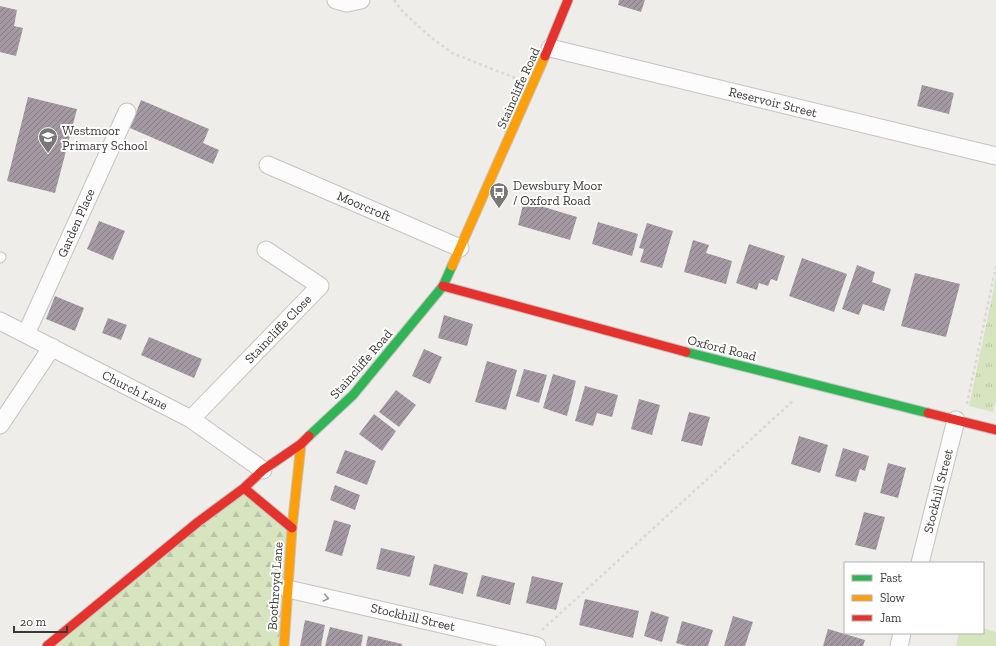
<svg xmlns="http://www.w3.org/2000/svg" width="996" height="646" font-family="'Zilla Slab',serif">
	<defs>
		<pattern id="grass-tufts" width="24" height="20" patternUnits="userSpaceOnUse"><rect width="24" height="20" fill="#d6e4bf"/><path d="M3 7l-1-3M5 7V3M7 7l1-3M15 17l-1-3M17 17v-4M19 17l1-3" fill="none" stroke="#b8c4a5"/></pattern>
		<pattern id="forest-firs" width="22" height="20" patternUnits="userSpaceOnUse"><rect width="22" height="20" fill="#d6e4bf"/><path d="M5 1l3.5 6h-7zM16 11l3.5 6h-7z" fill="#b8c4a5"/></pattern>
		<pattern id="building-hatch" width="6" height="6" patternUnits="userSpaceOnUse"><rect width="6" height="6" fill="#a499a2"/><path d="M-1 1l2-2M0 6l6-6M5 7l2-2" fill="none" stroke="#877e85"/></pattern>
	</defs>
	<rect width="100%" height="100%" fill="#eeedea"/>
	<path fill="url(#grass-tufts)" d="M996,278V400L993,412L969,406Z"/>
	<path fill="url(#forest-firs)" d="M244,488L292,528L284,646H56Z"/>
	<path fill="#d6e4bf" d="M983,628L996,632V646H956L959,633H983Z"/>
	<path fill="url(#building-hatch)" d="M619,0H645L641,12L618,5Z
		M0,6L17,10L14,26L23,28L16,56L0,52Z
		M922,85L954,93L949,114L917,106Z
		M28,97L77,109L55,193L7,181Z
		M141,100L209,129L203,143L219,150L213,164L130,128Z
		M524,201L577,217L570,240L518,225Z
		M99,221L125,231L113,260L87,249Z
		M598,222L638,234L632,256L592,244Z
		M647,223L673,231L662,268L640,262L644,249L639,248Z
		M693,240L709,245L706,253L732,261L726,284L684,272Z
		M749,244L785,256L777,281L771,279L768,286L759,283L757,290L736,283Z
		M802,258L847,274L834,312L789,296Z
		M857,265L875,272L872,282L891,289L884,311L863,304L859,315L842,309Z
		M915,273L960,284L946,337L901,326Z
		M55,296L84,308L75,331L46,319Z
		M444,315L473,324L467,346L438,338Z
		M108,318L127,325L121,340L102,333Z
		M149,337L202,359L194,378L141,355Z
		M424,349L442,357L430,384L412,376Z
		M487,361L517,370L506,410L475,402Z
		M524,369L547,375L539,403L516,396Z
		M553,374L576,381L567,416L543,408Z
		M585,386L618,395L612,417L597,413L593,426L575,421Z
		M396,390L416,405L399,427L379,412Z
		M639,399L660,405L652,435L631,429Z
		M689,412L710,417L702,446L681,441Z
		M374,414L396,431L382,451L359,434Z
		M799,436L828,445L820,473L791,464Z
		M843,448L869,456L865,471L860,469L856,482L835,476Z
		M345,450L376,461L367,485L336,473Z
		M888,463L906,468L898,498L880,493Z
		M335,485L360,495L355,510L330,500Z
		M864,512L885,517L876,550L855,545Z
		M334,520L351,525L342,556L325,551Z
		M381,548L415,556L410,577L376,569Z
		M434,564L468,573L463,594L429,585Z
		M482,575L515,583L510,605L476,596Z
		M532,576L563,583L556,610L526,603Z
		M585,599L639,611L633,638L579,625Z
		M651,611L669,617L662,642L644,636Z
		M733,616L753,622L745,646H724Z
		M305,620L325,625L321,646H300Z
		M682,621L713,630L708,646H687L676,643Z
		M330,627L363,635L361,646H325Z
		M828,629L865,640L863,646H823Z
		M368,636L402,644V646H366Z"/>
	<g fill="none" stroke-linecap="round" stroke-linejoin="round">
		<g stroke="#c4c3c1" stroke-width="11">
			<path id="lane" d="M0,258L1,257"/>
		</g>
		<g stroke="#c4c3c1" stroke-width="19">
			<path id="street" d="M336,0L347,3L361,0
				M550,48L996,156
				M268,165L460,248
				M0,321L191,419L263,470
				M26,334L127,112
				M191,419L320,286L266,250
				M0,425L52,347
				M920,563L956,420
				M288,589L537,646
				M899,646L902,633"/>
		</g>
		<g stroke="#c4c3c1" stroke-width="11">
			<path id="fast" d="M686,352L928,413
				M309,436L353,395L443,286L452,266"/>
		</g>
		<g stroke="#c4c3c1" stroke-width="11">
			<path id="slow" d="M452,266L545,56
				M284,646L292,528L301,444"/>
		</g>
		<g stroke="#c4c3c1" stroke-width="11">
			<path id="jam" d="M545,56L568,0
				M443,286L686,352
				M928,413L996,430
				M244,488L292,528
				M47,646L198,522L244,488L263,470L301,444L309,436"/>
		</g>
		<path stroke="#d8d8d7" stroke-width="2.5" stroke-dasharray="3 3" stroke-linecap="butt" d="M394,0L402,11L427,34L452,53L515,78
			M967,404L996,266
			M542,630L794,400"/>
		<use href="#lane" stroke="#fcfcfc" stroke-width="9"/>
		<use href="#street" stroke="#fcfcfc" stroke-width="17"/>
		<use href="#fast" stroke="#30b455" stroke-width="9"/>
		<use href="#slow" stroke="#ff9f0a" stroke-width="9"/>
		<use href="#jam" stroke="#e5322d" stroke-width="9"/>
	</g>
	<defs><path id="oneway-chevron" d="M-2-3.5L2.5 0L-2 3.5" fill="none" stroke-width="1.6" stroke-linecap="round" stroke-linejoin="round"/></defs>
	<use stroke="#9b9a9a" href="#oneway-chevron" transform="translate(326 598) rotate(13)"/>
	<defs>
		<g id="school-pin" transform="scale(1)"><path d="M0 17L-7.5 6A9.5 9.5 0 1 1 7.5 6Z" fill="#797876" stroke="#fff"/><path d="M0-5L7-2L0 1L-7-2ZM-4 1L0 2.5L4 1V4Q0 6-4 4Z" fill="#fff"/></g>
		<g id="bus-pin" transform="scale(1)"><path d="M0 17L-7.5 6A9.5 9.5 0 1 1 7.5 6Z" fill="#797876" stroke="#fff"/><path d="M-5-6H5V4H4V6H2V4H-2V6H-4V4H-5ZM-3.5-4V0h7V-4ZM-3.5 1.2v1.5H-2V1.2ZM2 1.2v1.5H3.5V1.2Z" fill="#fff"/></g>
	</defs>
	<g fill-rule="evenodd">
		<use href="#school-pin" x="48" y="137"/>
		<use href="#bus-pin" x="499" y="192"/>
	</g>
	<g text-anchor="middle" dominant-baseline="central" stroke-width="4" stroke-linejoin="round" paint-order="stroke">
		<g font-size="13" fill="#3a3937" stroke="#fff">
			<text transform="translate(518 88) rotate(-66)">Staincliffe Road</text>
			<text transform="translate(773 102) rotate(14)">Reservoir Street</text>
			<text transform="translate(364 206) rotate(23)">Moorcroft</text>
			<text transform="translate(76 223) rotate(-66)">Garden Place</text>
			<text transform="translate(278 329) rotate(-46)">Staincliffe Close</text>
			<text transform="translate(722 348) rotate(14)">Oxford Road</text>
			<text transform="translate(361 364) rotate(-49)">Staincliffe Road</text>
			<text transform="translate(135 390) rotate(27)">Church Lane</text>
			<text transform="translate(938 491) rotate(-76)">Stockhill Street</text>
			<text transform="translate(275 586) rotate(-86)">Boothroyd Lane</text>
			<text transform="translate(413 617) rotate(13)">Stockhill Street</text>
		</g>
		<g font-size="13" fill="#3a3937" stroke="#fff" text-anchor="start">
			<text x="62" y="130">Westmoor<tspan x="62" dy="15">Primary School</tspan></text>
			<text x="513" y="185">Dewsbury Moor<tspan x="513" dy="15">/ Oxford Road</tspan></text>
		</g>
	</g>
	<rect x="844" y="562" width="140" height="72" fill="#ffffff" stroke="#b0b0af"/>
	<rect x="852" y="575" width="20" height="6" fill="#30b455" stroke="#b0b0af"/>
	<text x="880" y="582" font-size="12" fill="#3a3937">Fast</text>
	<rect x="852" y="595" width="20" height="6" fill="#ff9f0a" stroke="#b0b0af"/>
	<text x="880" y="602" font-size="12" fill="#3a3937">Slow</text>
	<rect x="852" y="615" width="20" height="6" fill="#e5322d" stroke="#b0b0af"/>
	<text x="880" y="622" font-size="12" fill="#3a3937">Jam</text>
	<path d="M14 626v6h53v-6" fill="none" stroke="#3a3937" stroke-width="2"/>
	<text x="20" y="626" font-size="12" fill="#3a3937" stroke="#ffffff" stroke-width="3" paint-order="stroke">20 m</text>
</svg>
